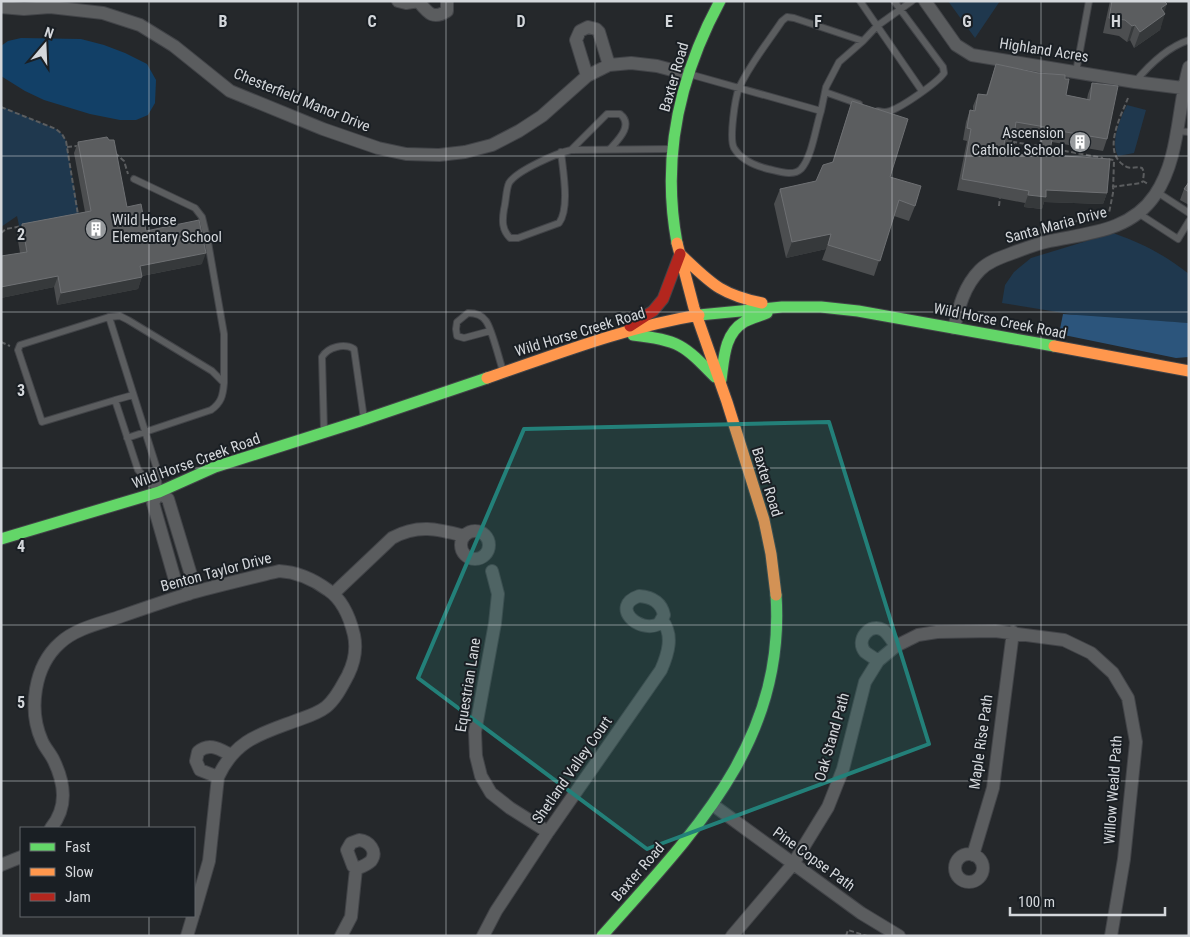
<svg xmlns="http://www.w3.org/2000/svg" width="1190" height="937" font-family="'Roboto Condensed',sans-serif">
	<rect width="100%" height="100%" fill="#25282b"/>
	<path fill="#1f384e" d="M948,1H1000L975,38Z
		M1127,105L1146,110L1134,153L1118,156C1110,142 1120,119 1127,105Z
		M1,106L56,129L62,134L66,141L79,215L21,235L17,216L1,227Z
		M1113,233C1144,244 1163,254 1189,274V323L1088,317L1002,303L1005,285L1014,272L1031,258Z"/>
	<path fill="#2c557c" d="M1063,314L1189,323V357L1176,358L1059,334Z"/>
	<path fill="#124067" d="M21,38L81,39L104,45L125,53L147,64L156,80L155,103L148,115L136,120H120L90,114L44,100L25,91L1,76V46L8,41Z"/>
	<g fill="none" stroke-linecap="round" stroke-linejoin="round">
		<g stroke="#424448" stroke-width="8">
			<path id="lane" d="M860,1L922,91
				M1076,72L1089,1
				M689,74L821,111C816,126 812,157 801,169C793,177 778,171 768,169C756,166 741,160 734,148C729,139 735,98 739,88C750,64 768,42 782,21L787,17L794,18L863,41L877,26L912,1
				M1135,82C1149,65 1168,47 1189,40
				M825,92L859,104
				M821,111L826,87L839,62L863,41
				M878,111C882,112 885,113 890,111C902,107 937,83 944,73L943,67L894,1
				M1177,131L1189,132
				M571,150L607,114H620C634,125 618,140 610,149
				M561,152C563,171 570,208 559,223L518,238H510C502,230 502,221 504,209C506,202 506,189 509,183C516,171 557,153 571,150L671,149
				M134,179L195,208L202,217L208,242L224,334V383
				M1157,192L1189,213
				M1138,213L1178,239L1189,221
				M109,317L157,469L159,492L138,470L115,400L42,422L18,350L20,345Z
				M109,317L120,316L128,320L212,371L224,383C223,396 221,403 211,410L127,438
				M490,331L464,338L457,336L456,329L457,322L468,313C475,313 482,315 486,321C492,329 499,359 503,371
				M115,400L133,395
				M324,431L322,357C328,347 344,343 354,349L364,419"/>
		</g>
		<g stroke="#424448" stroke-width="14">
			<path id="street" d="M398,1L406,3L419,1
				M925,1L956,45L972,55L1135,82L1183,88
				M419,2C428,13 433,20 447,11V1
				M1,7L24,9L50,7L103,13L140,25L174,46L230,91L323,129L378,148L406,154L439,155L465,152L492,145L519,131L542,116L587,76L609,65L631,63L657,66L687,74
				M587,76L576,40L580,31L588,27L596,29L599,32L609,65
				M954,328C959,307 964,286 980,270C988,262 999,258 1010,254C1023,249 1036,244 1050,241C1088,233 1131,231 1155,195C1180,158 1177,109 1189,67
				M461 545a14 14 0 1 1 28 0a14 14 0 1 1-28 0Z
				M492,571L498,594L495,623L475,732L476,756L481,776L491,793L510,808L548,832
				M187,585L175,580L153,503L159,492L168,499L191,575L187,585L189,594
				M334,593L392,538C418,524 437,529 464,536
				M639,596C651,597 661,601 664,615L659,624C638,634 610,606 639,596Z
				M878,661C874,658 869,655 865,652C855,640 870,622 883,630C889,634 892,641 896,646
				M218,777L200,770L196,761L198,752C209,742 219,749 231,755
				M713,805L861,913L899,936
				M51,828C68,807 65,784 54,761C51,754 45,748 42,741C28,710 34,666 60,643C76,628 102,623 122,616C145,608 168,600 191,593C220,585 250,578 279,571C297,572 313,579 328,590C343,600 350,618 354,635C357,649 354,663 348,675C342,686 336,699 326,707C317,714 306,717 295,721C260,734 235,740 218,777L209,861L194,913
				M359,840C369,841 378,851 371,861C367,865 361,867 356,869L353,866L347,850L351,843Z
				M955 868a14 14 0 1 1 28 0a14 14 0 1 1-28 0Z
				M973,855L993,788L1013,632
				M1,865L21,857
				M187,936L193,916
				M341,936L351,917L356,869
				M483,936L496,911L548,832L661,670C668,654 674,635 662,620
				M732,936L793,864L828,807L843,769L865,682L878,661L896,646L918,635L937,632L995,631L1064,640L1091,653L1113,673L1128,698L1136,742L1124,859L1111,936"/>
		</g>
		<g stroke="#424448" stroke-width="13">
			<path id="fast" d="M677,243C661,157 679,77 720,1
				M699,315L782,307H821L858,311L1054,346
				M633,335C679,340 684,345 715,377
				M721,380C724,359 724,334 744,322C751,318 760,316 767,313
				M1,539L159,492L215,467L360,421L487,378
				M602,936C692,834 786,743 776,595"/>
		</g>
		<g stroke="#424448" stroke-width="13">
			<path id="slow" d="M677,243L694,308L727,402L764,520L771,554L776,595
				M680,254C711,283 719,294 762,303
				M1054,346L1189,371
				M487,378C557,354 626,327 699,315"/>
		</g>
		<g stroke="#424448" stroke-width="13">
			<path id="jam" d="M630,326L653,311L663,299L680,254"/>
		</g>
		<path stroke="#5b5d5f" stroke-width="2" stroke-dasharray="5 2.5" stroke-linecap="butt" d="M1128,98C1121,116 1100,154 1127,167C1132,169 1137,166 1142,168L1144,172L1143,181L1148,184
			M1,107L56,129L62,134L66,141L78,215
			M67,147L77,146
			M1049,148L1103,158
			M115,153L124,161L128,174
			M1003,157L1005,148L1013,149L1014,142L1039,146
			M1112,187L1141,183L1143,181
			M999,206L1000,197
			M1045,229L1109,213L1113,193L1114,160L1108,159
			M1,233L6,229L22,226
			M1,342L10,346
			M846,936L848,930L867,936"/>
		<use href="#lane" stroke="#5b5d5f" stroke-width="6"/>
		<use href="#street" stroke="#5b5d5f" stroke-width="12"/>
		<use href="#fast" stroke="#63d668" stroke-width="11"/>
		<use href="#slow" stroke="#ff974d" stroke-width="11"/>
		<use href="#jam" stroke="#b3261e" stroke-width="11"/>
	</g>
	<path fill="#4c4e50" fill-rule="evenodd" d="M1110,1H1164V13L1160,30L1134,48L1130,40L1127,42L1119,36L1103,33Z
		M996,64L1065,79L1066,95L1087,99L1088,94L1092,83L1107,139L1103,151L1052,142L1049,155L1107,193L1103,204L1044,202L1042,209L1024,207L1025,203L957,190L967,141L963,140L966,122L970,110L973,111V106L978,94L986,95ZM1014,135L1040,139L1037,154L1002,155L1004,146L1010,147Z
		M852,101L890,177L915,206L909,221L894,216L874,276L822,260L826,249L786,258L774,204L780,189L816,181L832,163Z
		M78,142L127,207L146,231L202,264L142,276L138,289L57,305L54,287L1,298V256L20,253L17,235L22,224L85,212L74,153Z
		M1189,182V205L1180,200L1184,189Z"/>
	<path fill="#36393b" d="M1167,4L1163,16L1165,14L1160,30L1134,48L1140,32L1161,8Z
		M1135,25L1130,40L1127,42L1132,26Z
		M1046,190L1107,193L1103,204L1044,202L1042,209L1024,207L1028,195Z
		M831,234L826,249L786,258L792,242Z
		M206,253L202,264L136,277L140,266Z
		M58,276L54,287L1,298V287Z
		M142,277L138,289L57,305L61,293Z"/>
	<path fill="#5b5d5f" stroke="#6e7073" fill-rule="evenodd" d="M1112,1H1164L1167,4L1161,8L1165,14L1140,32L1135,25L1132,26L1125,20L1109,18Z
		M996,64L1038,73L1065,75V79H1069L1066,95L1090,100L1092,83L1118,86L1107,139L1054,130L1049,155L1110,159L1107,193L1046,190V197L1028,195L1029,191L962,179L971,129L967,128L970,110L975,111L978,94L987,95ZM1016,122L1045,127L1039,154L1002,155L1006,134L1014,136Z
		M852,101L908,119L890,177L921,186L915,206L899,200L880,261L828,245L831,234L792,242L780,189L816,181L823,165L833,162Z
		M107,137L109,140H114L127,207L141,204L146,231L199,220L206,253L140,266L142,277L61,293L58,276L1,287V256L27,252L22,224L91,211L78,142Z
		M1189,182V192L1184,189Z"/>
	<path fill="#238079" fill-opacity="0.2" stroke="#238079" stroke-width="4" stroke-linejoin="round" d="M829,422L929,744L647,849L418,678L524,429Z"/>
	<path fill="none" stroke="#d4d7db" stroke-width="1" stroke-opacity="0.55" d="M149,1V828M298,1V936M446,1V936M595,1V936M744,1V936M892,1V936M1041,1V936M1,156H1189M1,312H1189M1,468H1189M1,625H1189M1,781H1189M149,916V936"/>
	<defs>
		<g id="building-disc" transform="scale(1.125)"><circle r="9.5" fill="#979a9d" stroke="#1a1f24"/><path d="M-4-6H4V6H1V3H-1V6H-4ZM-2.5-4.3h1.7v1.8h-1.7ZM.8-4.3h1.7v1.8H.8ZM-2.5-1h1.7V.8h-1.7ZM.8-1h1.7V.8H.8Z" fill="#fff"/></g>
	</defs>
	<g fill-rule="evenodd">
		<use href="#building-disc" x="1080" y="142"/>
		<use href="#building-disc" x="96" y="229"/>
	</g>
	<g text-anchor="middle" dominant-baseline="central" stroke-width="4" stroke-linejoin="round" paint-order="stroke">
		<g font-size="15" fill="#d4d7db" stroke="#1a1f24">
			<text transform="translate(1044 50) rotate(9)">Highland Acres</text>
			<text transform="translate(674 77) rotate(-74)">Baxter Road</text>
			<text transform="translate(302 100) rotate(22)">Chesterfield Manor Drive</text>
			<text transform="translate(1056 225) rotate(-15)">Santa Maria Drive</text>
			<text transform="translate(1000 321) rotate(11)">Wild Horse Creek Road</text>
			<text transform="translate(580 332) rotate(-17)">Wild Horse Creek Road</text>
			<text transform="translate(196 461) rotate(-20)">Wild Horse Creek Road</text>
			<text transform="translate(767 482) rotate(73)">Baxter Road</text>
			<text transform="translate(216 572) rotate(-15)">Benton Taylor Drive</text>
			<text transform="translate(468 685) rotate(-81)">Equestrian Lane</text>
			<text transform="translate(832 737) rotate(-74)">Oak Stand Path</text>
			<text transform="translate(981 742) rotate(-82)">Maple Rise Path</text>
			<text transform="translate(572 770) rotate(-55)">Shetland Valley Court</text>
			<text transform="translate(1113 790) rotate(-86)">Willow Weald Path</text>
			<text transform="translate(814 859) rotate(36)">Pine Copse Path</text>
			<text transform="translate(638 872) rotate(-49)">Baxter Road</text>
		</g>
		<g font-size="15" fill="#d4d7db" stroke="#1a1f24" text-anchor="end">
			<text x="1064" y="133">Ascension<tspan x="1064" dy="17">Catholic School</tspan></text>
			<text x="112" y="220" text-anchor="start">Wild Horse<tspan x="112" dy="17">Elementary School</tspan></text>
		</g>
	</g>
	<g font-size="16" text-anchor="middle" font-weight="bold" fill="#d4d7db" stroke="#1a1f24" stroke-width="4" stroke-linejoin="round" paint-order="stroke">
		<text x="223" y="27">B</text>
		<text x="372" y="27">C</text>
		<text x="521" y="27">D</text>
		<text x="669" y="27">E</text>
		<text x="818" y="27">F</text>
		<text x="967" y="27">G</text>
		<text x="1116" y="27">H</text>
		<text x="21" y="240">2</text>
		<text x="21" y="396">3</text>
		<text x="21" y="552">4</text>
		<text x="21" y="708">5</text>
	</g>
	<rect width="1190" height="937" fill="none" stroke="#d4d7db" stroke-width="5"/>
	<rect x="20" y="827" width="175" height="90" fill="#1a1f24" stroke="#64696d"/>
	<rect x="30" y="843" width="25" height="8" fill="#63d668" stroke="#64696d"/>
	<text x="65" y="852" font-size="15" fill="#d4d7db">Fast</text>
	<rect x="30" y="868" width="25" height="8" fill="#ff974d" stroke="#64696d"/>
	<text x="65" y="877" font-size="15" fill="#d4d7db">Slow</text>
	<rect x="30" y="893" width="25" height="8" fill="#b3261e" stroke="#64696d"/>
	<text x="65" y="902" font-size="15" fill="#d4d7db">Jam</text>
	<g transform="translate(45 45) rotate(19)" stroke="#1a1f24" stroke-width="4" paint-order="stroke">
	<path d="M0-4L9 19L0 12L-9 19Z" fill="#d4d7db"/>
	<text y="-8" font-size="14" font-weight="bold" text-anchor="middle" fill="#d4d7db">N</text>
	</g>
	<path d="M1010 907v8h155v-8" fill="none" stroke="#d4d7db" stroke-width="2.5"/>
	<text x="1018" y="907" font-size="15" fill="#d4d7db" stroke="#1a1f24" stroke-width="4" paint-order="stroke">100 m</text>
</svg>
